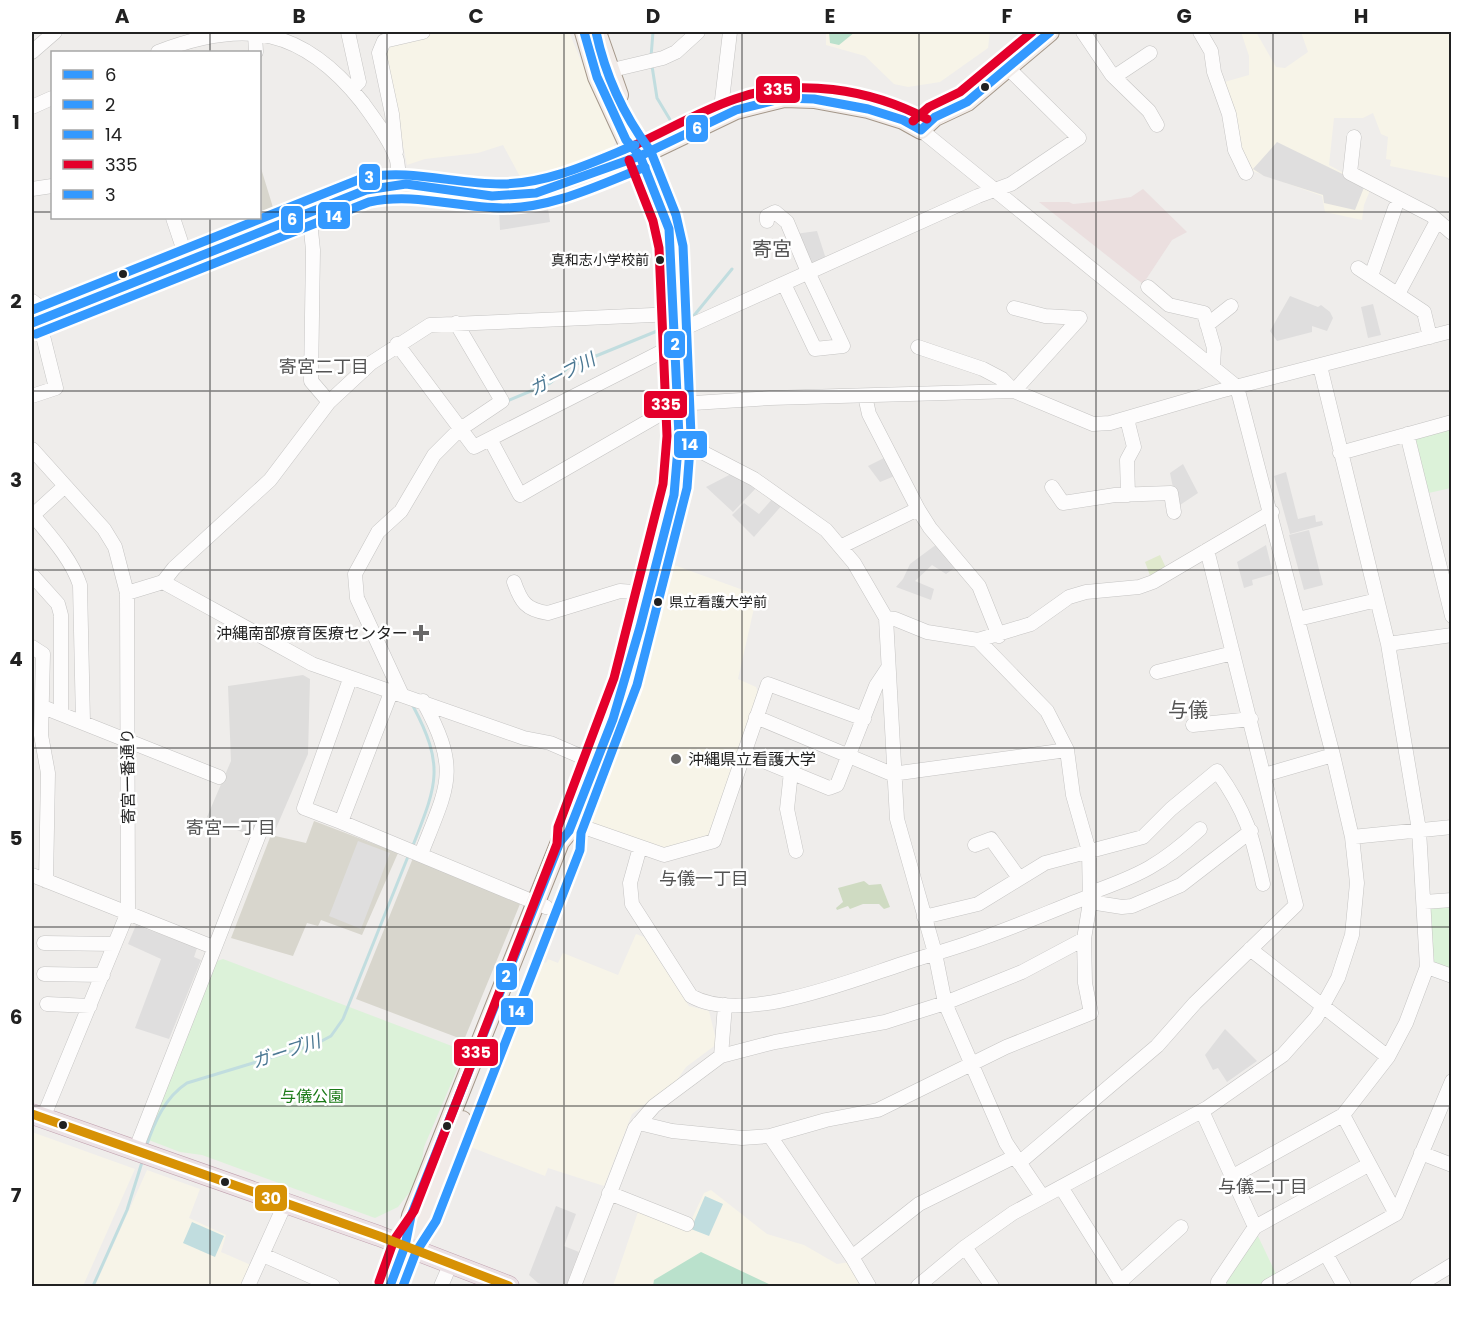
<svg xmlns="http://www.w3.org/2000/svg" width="1483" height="1318" font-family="Poppins,'Noto Sans JP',sans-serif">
	<rect width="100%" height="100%" fill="#efedeb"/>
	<path fill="#dedddc" d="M303,675L310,679L308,754L274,833L265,829L260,840L207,817L231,761L228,686Z"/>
	<path fill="#ebdfdf" d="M1143,189L1187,232L1172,240L1143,284L1039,202H1069L1073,204L1104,201L1131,197Z"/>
	<path fill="#f7f4e8" d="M434,32H569L615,142L612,155L525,186L503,145L478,153L425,159L407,165L384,53L389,44Z
		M822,32H990L988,48L940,82L908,87L894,84L865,56L826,45V33Z
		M1241,32H1256L1276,67L1285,68L1308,52L1301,32H1451V181L1450,178L1390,166L1391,160L1386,159L1388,137L1381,134L1373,113L1363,118H1334L1329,165L1371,188L1364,205L1362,220L1325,212L1322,196L1247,169L1221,83L1249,75V56Z
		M671,564L757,595L738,679L756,687L759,695L714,838L662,849L590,823L642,684L671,580Z
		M636,934L644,937L689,1006L709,1011L717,1044L686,1067L677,1080L632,1114L604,1186L548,1168L545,1176L468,1146L484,1094L537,959L546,963L548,959L558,963L563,953L618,975Z
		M32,1132L135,1169L83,1286H32Z
		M147,1170L200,1189L189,1218L226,1235L221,1252L251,1265L242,1286H95Z
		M711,1190L767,1234L804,1245L837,1264L849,1262L864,1286H613L639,1209L688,1227L704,1193Z"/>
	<path fill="#d8d6cd" d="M260,165L275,214L243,224L241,218H260Z
		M314,821L398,853L362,935L321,920L318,926L307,923L293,956L231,938L271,835L306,843Z
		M413,858L520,904L464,1040L356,999Z"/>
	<path fill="#e0e9cd" d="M1160,555L1167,570L1151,578L1145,562Z"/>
	<path fill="#cfdbc2" d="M864,881L869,885L881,884L890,907L884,909L879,904H863L850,909L848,906L837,910L836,908L843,902L838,888Z"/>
	<path fill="#dcf2d9" d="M1451,429V488L1424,494L1411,436Z
		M1451,904V972L1435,965L1432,960L1428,911L1433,905Z
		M223,959L465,1051L424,1147L421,1167L412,1189L398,1207L375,1218L202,1155L180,1152L146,1139L214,962Z
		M1256,1232L1277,1276L1261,1286H1224L1223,1279Z"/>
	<path fill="#bae1cc" d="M829,32H855L839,45L830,43Z
		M701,1252L773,1286H653L654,1280Z"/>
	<path fill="#dfdede" d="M1277,142L1365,185L1355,210L1324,203L1323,195L1264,176L1253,169Z
		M547,201L550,222L500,230L499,207Z
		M817,231L826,259L808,267L795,234Z
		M1290,296L1318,307L1321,305L1330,312L1333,318L1327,331L1312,326V332L1277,341L1270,331Z
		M1373,304L1381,335L1368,338L1361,307Z
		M888,456L897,475L880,482L868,466Z
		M1183,464L1198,493L1177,507L1170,473Z
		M1286,472L1298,519L1315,515L1316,522L1322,521L1323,525L1290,534L1274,476Z
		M733,473L758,486L733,512L706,487Z
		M774,497L783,504L754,537L732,515L744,503L759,514Z
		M1309,530L1323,585L1304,590L1289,535Z
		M937,544L956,567L946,574L932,565L915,581L934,589L931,600L896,587L903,579L910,564Z
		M1266,545L1273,574L1252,580L1253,585L1244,588L1237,562Z
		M358,841L390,853L361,929L329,916Z
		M136,925L197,948L194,957L201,960L169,1039L135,1028L161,959L128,944Z
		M1225,1029L1257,1061L1227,1082L1218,1068L1213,1070L1205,1055Z
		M556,1206L576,1214L564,1246L579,1252L566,1286H547L538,1283L529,1275Z"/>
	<path fill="#c1dddf" d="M705,1196L723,1204L709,1236L691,1229Z
		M192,1222L224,1236L215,1257L183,1243Z"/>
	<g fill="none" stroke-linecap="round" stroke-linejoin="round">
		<path stroke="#c1dddf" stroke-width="3" d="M651,57L653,32
			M652,66L657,98L672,123
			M692,318L732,269
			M507,401L550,383L569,367L662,329
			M412,848C436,786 446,768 413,706
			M146,1147C154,1123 165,1097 187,1083L316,1044L331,1036L343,1019L409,854
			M93,1286L127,1210L143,1159"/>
		<g stroke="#c5c4c3" stroke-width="15">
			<path id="minor" d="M348,32L359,82L352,89
				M1083,32L1112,75L1149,111L1157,125
				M1200,32L1211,51L1214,72L1229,114L1235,150L1246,173
				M255,35L256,52
				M32,52L55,32
				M158,52C245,18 303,28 362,102C373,117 389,138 396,157C399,164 398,176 399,184
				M608,71L663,58L676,52L698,32
				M1114,77L1150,53
				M32,107L52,98
				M727,114L722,100L730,32
				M1354,137L1350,173L1431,215L1452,233
				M396,152L392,114L379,53L384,41L423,32
				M32,189L52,186
				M309,211L313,250L311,381L329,402
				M173,218L187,260
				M767,221V216L775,212L787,222L808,272L843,346L815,349L784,284
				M1358,268L1424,312L1430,337
				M1371,276L1395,208
				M1148,287L1169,305L1204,313L1214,348L1213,366
				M1398,294L1437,221
				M32,301L51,315
				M1207,325L1231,306
				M676,332L978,196L1011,184L1079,138L1007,67
				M397,344L474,447L663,351L676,349
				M918,347L983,369L1002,379L1014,391L1093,424L1110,423L1220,391L1452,331
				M32,396L56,388L39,320
				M865,396L869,414L918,509L930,528L979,586L999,636
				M1127,419L1134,447L1127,460L1128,495
				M1407,434L1452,616
				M490,439L520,495L678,404L770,398L1014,391L1080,318L1045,316L1014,308
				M679,447L700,451L754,479L826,530L854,563L886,618L897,819L935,953L945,1003L1006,1143L1042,1196
				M32,449L104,529L115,547L127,593L128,912L43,1118
				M1340,453L1452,422
				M1052,487L1063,503L1115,495L1171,493L1174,512
				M32,514C50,536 71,558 80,585L83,722
				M32,516L65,486
				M842,546L918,509
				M32,575L58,604L61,615V714
				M163,582L312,664L524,738L550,743L596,763
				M514,582C521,602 526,610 548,613L620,591L649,593
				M127,593L163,582L174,568L270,480L329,402L371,363L430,325L675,314
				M886,618L895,619L927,632L978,640L1031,624L1069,597L1086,592L1139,587L1153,582L1272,512
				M1298,619L1377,600
				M1388,644L1452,635
				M32,647L43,654L41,735L48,773L46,881
				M1157,672L1233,653
				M392,690L341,822L546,907
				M401,693L357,598L355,574L378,532L401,511L434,455L459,430L502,401L456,323
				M43,707L219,777
				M756,717L892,774L1067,750
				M1193,725L1251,719
				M744,753L829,788L837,785L876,686L888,668
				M791,772L787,809L796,851
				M1264,775L1333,755
				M341,822L304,808L350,679
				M572,823L664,855L714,841L768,684L864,719
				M1352,837L1452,827
				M975,845L991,839L1019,878
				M640,847L630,883L632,904L691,996C742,1025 850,981 902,964C925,956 949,950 971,942C1011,929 1051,911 1090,896
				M421,854C448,785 461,771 423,701
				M32,875L213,947
				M1090,893C1140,875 1161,865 1200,829
				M1090,902L1122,907L1132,906L1181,885L1251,831
				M1424,902L1452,900
				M924,917L978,904L1045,863L1143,837L1171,809L1217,771C1247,813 1252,835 1263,884
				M44,943L115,944
				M1250,949L1388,1057
				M1427,967L1452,976
				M44,974L103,975
				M47,1004L90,1006
				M721,1056L725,1005
				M1202,1111L1255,1227
				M1343,1115L1396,1214
				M639,1123L672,1131L742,1138L770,1136L826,1120L878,1110L1006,1047L1091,1013L1085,983L1084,939L1090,902L1089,851L1073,795L1067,750L1047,711L978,640
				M770,1136L852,1257L869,1286
				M135,1151L262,827
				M1421,1153L1452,1165
				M1019,1163L1157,1046L1195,1003L1296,905L1207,550
				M1233,1176L1343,1115L1388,1057L1406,1023L1427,967L1419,830L1388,644L1320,366
				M1061,1187L1123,1286
				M609,1193L687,1224
				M965,1247L992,1286
				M1326,1254L1344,1286
				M263,1255L333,1286
				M852,1257L919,1204L1014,1157
				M1121,1281L1181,1227
				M248,1286L285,1204
				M441,1286L451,1263
				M574,1286L635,1128L654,1106L721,1056L775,1042L885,1022L945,1003L1022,972L1084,939
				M918,1286L965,1247L1013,1213L1207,1108L1283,1055L1316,1018L1338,978L1352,935L1357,883L1352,837L1333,755L1237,387L921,130
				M1220,1286L1218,1282L1255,1227L1368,1165
				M1268,1286L1396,1214L1452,1081
				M1417,1286L1452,1265"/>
		</g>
		<g stroke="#a49789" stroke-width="20">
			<path id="major" d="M597,32L619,95
				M32,323L366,190L406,184L492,196L536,193L640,156L736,110L784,98L814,99L868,109L903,120L921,130L935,117L967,102L1050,32
				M409,1239L425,1217L462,1120
				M390,1286L405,1246L411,1216L560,842L569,831L613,719L640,627L674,495L679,436L674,294L669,229L640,156L626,140L597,77L584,32"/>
		</g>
		<g stroke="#c2a4b1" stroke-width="21">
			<path id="highway" d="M32,1114L379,1236L509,1286"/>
		</g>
		<use href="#minor" stroke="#fdfcfc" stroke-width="14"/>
		<use href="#major" stroke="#f1ebe8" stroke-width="18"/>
		<use href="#highway" stroke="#ebe1e4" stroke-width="20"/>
		<g stroke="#fff" stroke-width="14">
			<path id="bus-1" d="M921,130L935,117L967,102L1050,32
				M32,323L366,190L406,184L492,196L536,193L640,156L736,110L784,98L814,99L868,109L903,120L921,130"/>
		</g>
		<g stroke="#fff" stroke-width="14">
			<path id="bus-2" d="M390,1286L405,1246L411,1216L560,842L569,831L613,719L640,627L674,495L679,436L669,229L640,156L626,140L597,77L584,32"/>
		</g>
		<g stroke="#fff" stroke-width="14">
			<path id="bus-3" d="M36,334L369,202C415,192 457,208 503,208C553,208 599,185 645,167
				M403,1286L416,1252L436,1221L580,850L581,833L637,685L687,488L691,435L683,246L676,215L651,152"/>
		</g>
		<g stroke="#fff" stroke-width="14">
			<path id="bus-4" d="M913,121L929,107L960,92L1032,32
				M635,145C668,130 700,111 735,99C797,77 870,89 927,119
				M379,1282L394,1240L414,1211L557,844L558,827L614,678L663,484L667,436L659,248L653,221L629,160"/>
		</g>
		<g stroke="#fff" stroke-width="14">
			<path id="bus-5" d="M596,32C605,74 623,114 649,149
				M32,310L363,178C411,168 456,185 504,184C550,183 593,162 635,145"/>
		</g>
		<g stroke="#fff" stroke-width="14">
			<path id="bus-6" d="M32,1114L379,1236L509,1286"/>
		</g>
		<use href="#bus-1" stroke="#39f" stroke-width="9"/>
		<use href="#bus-2" stroke="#39f" stroke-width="9"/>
		<use href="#bus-3" stroke="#39f" stroke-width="9"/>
		<use href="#bus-4" stroke="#e4002b" stroke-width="9"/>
		<use href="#bus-5" stroke="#39f" stroke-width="9"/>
		<use href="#bus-6" stroke="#d79205" stroke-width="9"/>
	</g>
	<path fill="none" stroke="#212121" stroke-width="1.5" stroke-opacity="0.55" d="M210,32V52M387,32V1286M564,32V1286M742,32V1286M919,32V1286M1096,32V1286M1273,32V1286M32,212H52M260,212H1452M210,218V1286M32,391H1452M32,570H1452M32,748H1452M32,927H1452M32,1106H1452"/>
	<g fill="#212121" stroke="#fff" stroke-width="2">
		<circle cx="985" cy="87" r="5"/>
		<circle cx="660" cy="260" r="5"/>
		<circle cx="123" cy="274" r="5"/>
		<circle cx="658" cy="602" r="5"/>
		<circle cx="63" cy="1125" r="5"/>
		<circle cx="447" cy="1126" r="5"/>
		<circle cx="225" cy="1182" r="5"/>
	</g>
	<g fill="#696868" stroke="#fff" stroke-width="2">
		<path d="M418 624h6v6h6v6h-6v6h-6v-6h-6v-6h6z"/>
		<circle cx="676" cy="759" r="6"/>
	</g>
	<g text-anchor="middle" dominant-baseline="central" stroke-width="5" stroke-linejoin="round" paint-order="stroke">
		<g font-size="14" fill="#212121" stroke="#fff" text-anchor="end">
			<text x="649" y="260">真和志小学校前</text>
			<text x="669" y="602" text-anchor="start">県立看護大学前</text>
		</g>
		<g font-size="16" fill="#212121" stroke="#fff" text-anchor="end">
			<text x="408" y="633">沖縄南部療育医療センター</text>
			<text x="688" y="759" text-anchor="start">沖縄県立看護大学</text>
		</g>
		<g font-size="16" fill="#212121" stroke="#fff">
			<text transform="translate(128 776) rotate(-91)">寄宮一番通り</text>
		</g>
		<g font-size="16" fill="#1a7916" stroke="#fff">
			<text x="312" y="1096">与儀公園</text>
		</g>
		<g font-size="18" fill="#545454" stroke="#fff">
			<text x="324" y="366">寄宮二丁目</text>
			<text x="231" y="827">寄宮一丁目</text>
			<text x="704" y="878">与儀一丁目</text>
			<text x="1263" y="1186">与儀二丁目</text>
		</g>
		<g font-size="18" font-style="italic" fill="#4b7893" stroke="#fff">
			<text transform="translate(562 374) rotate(-27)">ガーブ川</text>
			<text transform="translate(286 1051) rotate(-18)">ガーブ川</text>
		</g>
		<g font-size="20" fill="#545454" stroke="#fff">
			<text x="772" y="249">寄宮</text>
			<text x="1188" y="710">与儀</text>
		</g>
	</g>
	<g stroke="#fff" stroke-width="2">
		<rect x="755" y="75" width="46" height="29" rx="6" fill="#e4002b"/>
		<rect x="685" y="114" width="24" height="29" rx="6" fill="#39f"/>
		<rect x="358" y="163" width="23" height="28" rx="6" fill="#39f"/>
		<rect x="317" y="201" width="34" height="29" rx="6" fill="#39f"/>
		<rect x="280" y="205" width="24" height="29" rx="6" fill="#39f"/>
		<rect x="663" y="330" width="23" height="29" rx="6" fill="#39f"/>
		<rect x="643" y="390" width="45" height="29" rx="6" fill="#e4002b"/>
		<rect x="673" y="430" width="35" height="29" rx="6" fill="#39f"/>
		<rect x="495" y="962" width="23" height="29" rx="6" fill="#39f"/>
		<rect x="500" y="997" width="34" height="29" rx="6" fill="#39f"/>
		<rect x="453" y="1038" width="46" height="29" rx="6" fill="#e4002b"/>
		<rect x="254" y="1184" width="34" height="28" rx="6" fill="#d79205"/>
	</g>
	<g font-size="16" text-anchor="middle" font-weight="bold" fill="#fff">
		<text x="778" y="95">335</text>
		<text x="697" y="134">6</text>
		<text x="369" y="183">3</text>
		<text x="334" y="222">14</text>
		<text x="292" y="225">6</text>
		<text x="675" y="350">2</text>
		<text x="666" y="410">335</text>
		<text x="690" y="450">14</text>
		<text x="506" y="982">2</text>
		<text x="517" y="1017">14</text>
		<text x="476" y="1058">335</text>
		<text x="271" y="1204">30</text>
	</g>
	<rect width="1483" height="1318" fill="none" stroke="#ffffff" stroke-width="66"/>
	<rect x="51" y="51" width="210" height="168" fill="#ffffff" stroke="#a6a6a6" stroke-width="1.5"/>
	<rect x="63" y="70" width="30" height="9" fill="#3399ff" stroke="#a6a6a6" stroke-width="1.5"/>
	<text x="105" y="81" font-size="18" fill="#212121">6</text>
	<rect x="63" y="100" width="30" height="9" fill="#3399ff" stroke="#a6a6a6" stroke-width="1.5"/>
	<text x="105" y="111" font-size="18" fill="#212121">2</text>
	<rect x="63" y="130" width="30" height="9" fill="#3399ff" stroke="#a6a6a6" stroke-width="1.5"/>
	<text x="105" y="141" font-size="18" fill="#212121">14</text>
	<rect x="63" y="160" width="30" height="9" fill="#e4002b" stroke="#a6a6a6" stroke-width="1.5"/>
	<text x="105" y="171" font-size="18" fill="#212121">335</text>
	<rect x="63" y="190" width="30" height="9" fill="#3399ff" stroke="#a6a6a6" stroke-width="1.5"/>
	<text x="105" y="201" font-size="18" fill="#212121">3</text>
	<rect x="33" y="33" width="1417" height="1252" fill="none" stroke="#212121" stroke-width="2"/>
	<g font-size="20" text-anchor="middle" font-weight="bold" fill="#212121">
		<text x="122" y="23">A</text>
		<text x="299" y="23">B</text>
		<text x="476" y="23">C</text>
		<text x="653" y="23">D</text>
		<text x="830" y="23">E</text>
		<text x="1007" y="23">F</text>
		<text x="1184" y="23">G</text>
		<text x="1361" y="23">H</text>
		<text x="16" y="129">1</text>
		<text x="16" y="308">2</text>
		<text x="16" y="487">3</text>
		<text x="16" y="666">4</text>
		<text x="16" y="845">5</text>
		<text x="16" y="1024">6</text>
		<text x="16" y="1202">7</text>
	</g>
</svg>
